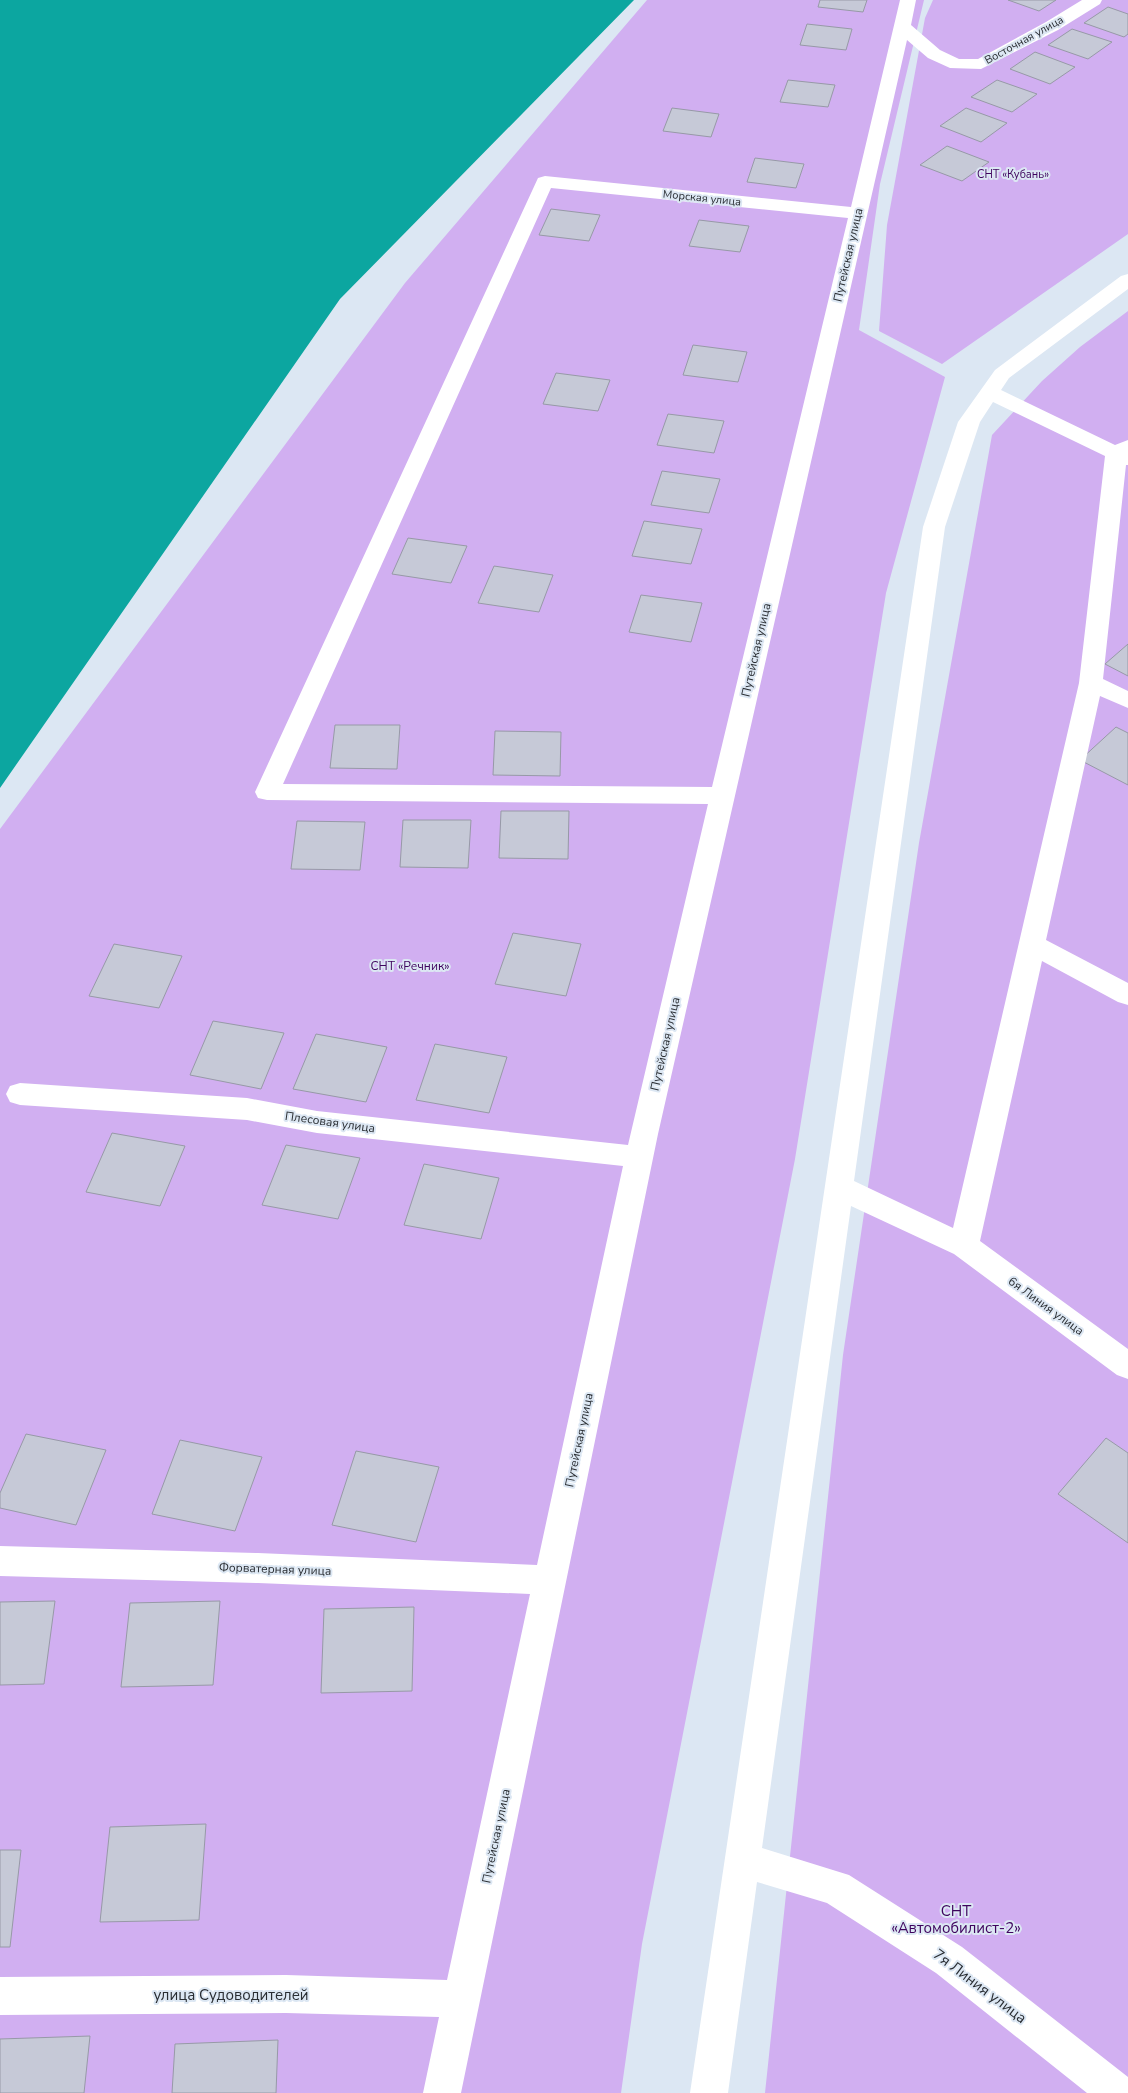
<svg xmlns="http://www.w3.org/2000/svg" width="1128" height="2093" font-family="'Nunito Sans',sans-serif">
	<rect width="100%" height="100%" fill="#dce7f3"/>
	<path fill="#d1aff1" d="M647,0H924L880,184L859,330L945,377L886,593L795,1159L642,1944L621,2093H0V829L405,283Z
		M933,0H1128V234L942,364L879,331L887,225L925,18Z
		M1128,311V2093H765L843,1355L919,843L992,435L1042,381L1080,347Z"/>
	<path fill="#0ca6a0" d="M0,0H634L340,299L0,788Z"/>
	<path fill="#c6c9d7" stroke="#9799a7" d="M820,0H867L863,12L818,7Z
		M1008,0H1056L1039,11Z
		M1108,7L1128,14V34L1124,37L1084,23Z
		M807,24L852,29L846,50L800,45Z
		M1072,29L1112,42L1088,59L1048,45Z
		M1035,52L1075,67L1050,84L1010,69Z
		M788,80L835,85L828,107L780,102Z
		M997,80L1037,94L1012,112L971,97Z
		M672,108L719,114L711,137L663,131Z
		M966,108L1007,123L981,142L940,126Z
		M947,146L989,162L962,181L920,165Z
		M755,158L804,164L796,188L747,182Z
		M551,209L600,215L589,241L539,235Z
		M699,220L749,226L740,252L689,246Z
		M693,345L747,352L738,382L683,375Z
		M556,373L610,380L598,411L543,404Z
		M668,414L724,421L714,453L657,445Z
		M662,471L720,479L709,513L651,505Z
		M644,521L702,529L691,564L632,556Z
		M408,538L467,546L451,583L392,574Z
		M494,566L553,575L539,612L478,603Z
		M641,595L702,603L691,642L629,632Z
		M1128,644V676L1105,664Z
		M335,725H400L397,769L330,768Z
		M1116,727L1128,733V785L1080,760Z
		M495,731L561,732L560,776L493,775Z
		M501,811H569L568,859L499,858Z
		M403,820H471L468,868L400,867Z
		M297,821L365,822L360,870L291,869Z
		M513,933L581,944L566,996L495,984Z
		M114,944L182,956L159,1008L89,996Z
		M213,1021L284,1033L261,1089L190,1075Z
		M316,1034L387,1047L366,1102L293,1089Z
		M435,1044L507,1057L489,1113L416,1100Z
		M112,1133L185,1146L160,1206L86,1192Z
		M286,1145L360,1158L338,1219L262,1205Z
		M424,1164L499,1178L481,1239L404,1225Z
		M26,1434L106,1450L76,1525L0,1508V1493Z
		M1106,1438L1128,1453V1543L1058,1494Z
		M180,1440L262,1457L235,1531L152,1514Z
		M356,1451L439,1467L416,1542L332,1525Z
		M55,1601L44,1684L0,1685V1602Z
		M220,1601L213,1685L121,1687L130,1603Z
		M414,1607L412,1691L321,1693L324,1609Z
		M206,1824L199,1920L100,1922L110,1827Z
		M0,1850H21L10,1947H0Z
		M90,2036L84,2093H0V2039Z
		M278,2040L276,2093H172L175,2044Z"/>
	<g fill="none" stroke-linecap="round" stroke-linejoin="round">
		<path fill="#fff" fill-rule="evenodd" d="M900,0H916L911,25L940,50L959,59H978L1046,22L1082,0H1102L1100,4L1058,30L981,69L950,68L928,58L907,40L658,1134L461,2093H423L439,2017L286,2013L0,2015V1977L286,1975L447,1980L530,1594L258,1583L0,1576V1546L258,1553L537,1565L623,1166L317,1133L247,1120L20,1105L10,1102L6,1094L10,1086L20,1083L247,1098L317,1111L628,1145L708,804L267,800L258,798L255,792L538,178L545,176L851,207ZM551,188L848,218L712,787L283,784Z
			M1128,274V289L1009,378L1001,390L1115,445L1128,440V465H1126L1103,679L1128,691V708L1100,696L1046,940L1128,983V1005L1118,1002L1042,961L980,1241L1128,1349V1379L1117,1375L954,1254L851,1206L762,1848L849,1875L962,1947L1128,2077V2093H1087L936,1973L827,1903L757,1882L728,2093H690L923,527L958,422L995,370L1121,276ZM993,402L1105,456L1079,683L953,1228L854,1181L945,527L980,422Z"/>
	</g>
	<g text-anchor="middle" dominant-baseline="central" stroke-width="4" stroke-linejoin="round" paint-order="stroke">
		<g font-size="11" fill="#292d32" stroke="#dce7f3">
			<text transform="translate(1024 40) rotate(-29)">Восточная улица</text>
			<text transform="translate(702 198) rotate(6)">Морская улица</text>
		</g>
		<g font-size="11" fill="#3e045e" stroke="#dce7f3">
			<text x="1013" y="174">СНТ «Кубань»</text>
		</g>
		<g font-size="12" fill="#292d32" stroke="#dce7f3">
			<text transform="translate(848 255) rotate(-77)">Путейская улица</text>
			<text transform="translate(756 650) rotate(-77)">Путейская улица</text>
			<text transform="translate(665 1044) rotate(-77)">Путейская улица</text>
			<text transform="translate(330 1122) rotate(8)">Плесовая улица</text>
			<text transform="translate(1046 1306) rotate(36)">6я Линия улица</text>
			<text transform="translate(579 1440) rotate(-78)">Путейская улица</text>
			<text transform="translate(275 1569) rotate(2)">Форватерная улица</text>
			<text transform="translate(496 1836) rotate(-78)">Путейская улица</text>
		</g>
		<g font-size="12" fill="#3e045e" stroke="#dce7f3">
			<text x="410" y="966">СНТ «Речник»</text>
		</g>
		<g font-size="15" fill="#3e045e" stroke="#dce7f3">
			<text x="956" y="1911">СНТ<tspan x="956" dy="17">«Автомобилист-2»</tspan></text>
		</g>
		<g font-size="15" fill="#292d32" stroke="#dce7f3">
			<text transform="translate(980 1986) rotate(37)">7я Линия улица</text>
			<text x="231" y="1995">улица Судоводителей</text>
		</g>
	</g>
</svg>
